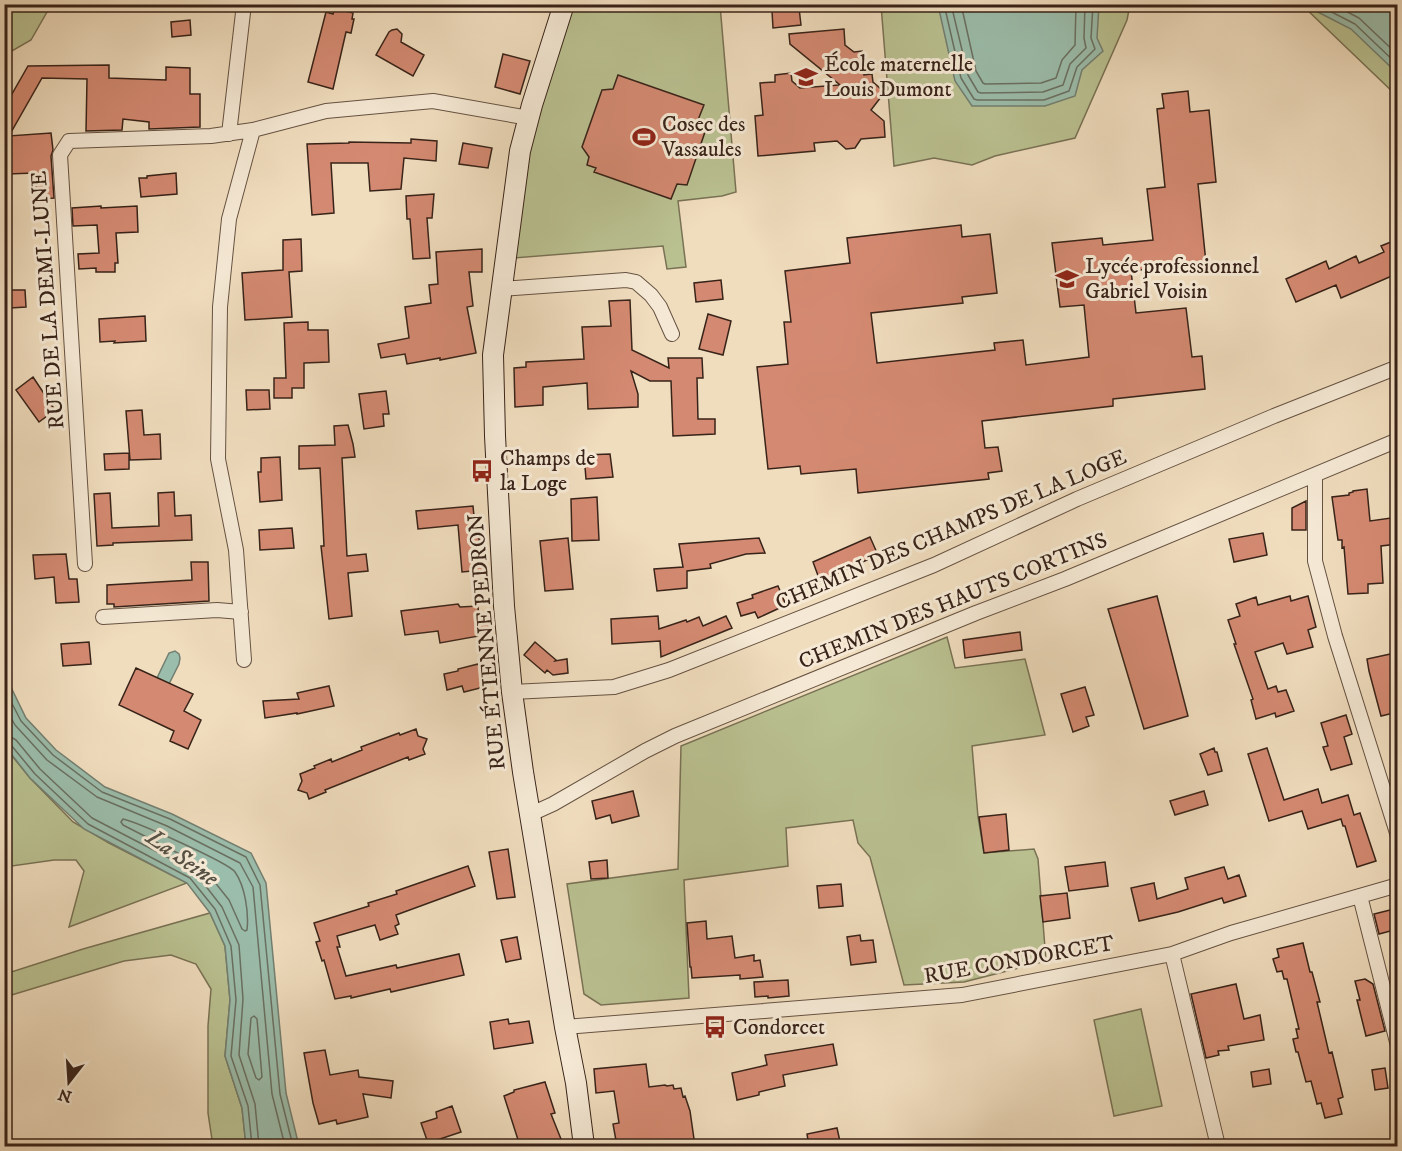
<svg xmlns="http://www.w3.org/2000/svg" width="1402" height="1151" font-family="'IM FELL DW Pica',serif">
	<rect width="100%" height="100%" fill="#f0ddbe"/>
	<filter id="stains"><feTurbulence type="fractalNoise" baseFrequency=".00333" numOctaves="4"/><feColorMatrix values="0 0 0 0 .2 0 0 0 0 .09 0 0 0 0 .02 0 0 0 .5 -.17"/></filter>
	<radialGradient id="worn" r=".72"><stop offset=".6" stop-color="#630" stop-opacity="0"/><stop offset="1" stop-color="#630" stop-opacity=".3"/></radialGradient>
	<path fill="#bac191" stroke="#797255" stroke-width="1.5" d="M10,5H51L31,40L5,55V16Z
		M566,5H720L736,192L722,196L678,201L686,267L667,269L663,246L514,258L537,97Z
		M881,5H1130L1127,20L1075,138L995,156L972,165L934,158L894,166Z
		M1302,5H1397V96Z
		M947,637L955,668L1025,659L1045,735L972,746L978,817L984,853L1034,849L1038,859L1046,961L964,982L904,985L870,857L858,843L853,820L786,828L788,866L684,880L689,998L601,1005L584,994L567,884L678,869L681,746Z
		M4,746L30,778L73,822L109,843L187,883L69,927L84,871L76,860H54L5,867Z
		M210,913L225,946L230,1000L225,1056L242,1108L246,1146H213L208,1113V1026L211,989L196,964L171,955L124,961L5,997V974L83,949Z
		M1141,1009L1162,1106L1114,1116L1094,1020Z"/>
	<path fill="#9bbdab" stroke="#737f71" stroke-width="1.5" d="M938,5H1099L1097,38L1103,51L1082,70L1075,96L1045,106H972L955,81Z
		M1307,5H1387L1397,10V73L1351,29L1314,10Z
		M175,651L179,654L180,658L179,664L169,684L157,678L169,653Z
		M5,675L26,718L56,750L105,787L172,814L251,853L266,883L286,1093L299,1146H246L242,1108L225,1056L230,1000L225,946L210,913L187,883L84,829L30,778L5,746Z"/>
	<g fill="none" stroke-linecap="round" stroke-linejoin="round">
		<path stroke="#6a7062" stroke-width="1.5" d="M944,4L961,78L974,99L977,100H1044L1069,91L1077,67L1095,49L1091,38L1093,4
			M951,4L968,75L978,92L981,93L1043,92L1063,85L1070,64L1086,48L1084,38L1085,4
			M961,4L976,71L983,83L985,84L1041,83L1056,78L1062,60L1075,45L1076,4
			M1316,4L1355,24L1398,65
			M1332,4L1359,18L1398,55
			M4,688L21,721L53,755L102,792L170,819L246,857L260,885L280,1094L293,1146
			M4,705L15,725L47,760L97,797L167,826L240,863L253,887L272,1094L285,1146
			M4,736L11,737L16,740L40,769L92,818L194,871L222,907L239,945L243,999L239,1055L255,1104L259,1146
			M4,743L11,745L35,774L88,824L190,878L215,909L231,946L236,1000L231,1056L248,1106L252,1146
			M123,819C137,822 229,863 235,872C245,886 249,913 247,930L245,931L242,929L229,900L201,865L123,825L121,822Z
			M254,1016L257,1019L262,1077L259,1080L256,1078L248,1054L251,1018Z"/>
	</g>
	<path fill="#d48a72" stroke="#382319" stroke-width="1.5" d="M335,8L353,13L352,19H354L351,33L346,32L333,89L308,82L326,12L333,14Z
		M799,8L801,25L773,28L772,11Z
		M190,20L191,35L172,37L171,22Z
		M397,29L402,34L401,42L424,55L413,76L376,55L389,32L392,30Z
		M844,29L845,45L854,52L862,51L864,75L872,74L873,82L881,89V97L871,110L884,121L885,137L861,139L855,148L846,149L837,141L814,143L815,151L758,156L755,116L763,115L760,83L775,82V75L791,73L792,81L800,88L840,85L790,44L789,34Z
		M503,54L530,61L520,94L495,87Z
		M109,65V78L166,80V67L190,68V94H200V127L149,129V122L123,119L122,130L86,131L87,79L42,78L9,136L51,133L53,150L51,156L54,198L37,199L35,173L7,174L6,143L4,145V108L28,66Z
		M618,75L704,105L698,120L707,126L687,185L677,184L671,199L594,172L596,168L587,165L589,157L582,147L602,90L613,89Z
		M1188,91L1190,112L1209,110L1216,182L1198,184L1206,263H1199V270L1174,273L1173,266L1131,271L1136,313L1186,308L1192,357L1202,356L1205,389L1113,399V406L982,421L985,448L998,447L1002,471L988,473L989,479L858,493L856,469L801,474L800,466L768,469L757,367L788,364L784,322H791L785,271L850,263L847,238L961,225L962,237L990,234L997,293L962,297L963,303L871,313L877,363L995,350L994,343L1023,340L1026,365L1089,357L1084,305L1060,307L1052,243L1102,238L1103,245L1153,240L1147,189L1165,187L1157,109L1164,108L1162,94Z
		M411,139L437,141L436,161L404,158L401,189L370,191L368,163H331L334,213L312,215L307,144L349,143V142L411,143Z
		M463,143L492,148L488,168L459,164Z
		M176,173L177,194L141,197L139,178H147V176Z
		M434,194L432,218H427L430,258L413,259L410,219H407L406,196Z
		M101,206V208L137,206L138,232L116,233L118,263H115V272H96V268L79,269L78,254L99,253L97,225L73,226L72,208Z
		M301,239L302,271L289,272L292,317L245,320L242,273L283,270V240Z
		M1398,239V284L1394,275L1341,298L1336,285L1296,302L1286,279L1326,261L1329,269L1356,256L1359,263L1384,252L1381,246Z
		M482,249V272H469L473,306L467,307L476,353L440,360V358L407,364L405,354L381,358L378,344L409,338L405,307L431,303L429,285L438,284L436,252Z
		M721,280L723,299L696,302L694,283Z
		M8,290H25L26,307L10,308Z
		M630,300L632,350L669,368L668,358H702L703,378H697L698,419H715V434L673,436L671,381H650L631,371L638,394V407L588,409L587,383L543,387V405L515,407L514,368L526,367V362L584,359L582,327L611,326L609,301Z
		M708,314L731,321L723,355L699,349Z
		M145,316L146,341L114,343L115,341L100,342L99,319Z
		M308,322V330H328L329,362L304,363V388H292V398H274V378H286L284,323Z
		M33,377L55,410L39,422L16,390Z
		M246,390H269L270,409L247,410Z
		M386,391L389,414H383L384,426L364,429L359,394Z
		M142,410L144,435L160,434L161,459L130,460L126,411Z
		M348,425L353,444L355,457L342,458L347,556L366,554L368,571L348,573L352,616L329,619L321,546H324L320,468L299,469V446L335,445L334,426Z
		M129,453V469L105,470L104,454Z
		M610,454L613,477L586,479L584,455Z
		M280,457L282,500L260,502L258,472H261V458Z
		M1367,489L1370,521L1391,518L1392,521H1398V544L1381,546L1383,583L1368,584V593L1348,594L1344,547L1342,548V540H1338L1332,497L1349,495V493L1353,492V491Z
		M174,492L175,516L191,515L192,540L113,543V545L97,546L94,494L110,493L112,528L159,526L158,493Z
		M597,497L599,540L572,541L571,499Z
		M1306,501V530H1292V508Z
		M473,506L474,516H478L479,519L481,539H479L483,570L462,572L458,525L418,529L416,511Z
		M292,528L294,548L260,550L259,530Z
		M1263,533L1267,555L1234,562L1229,539Z
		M870,537L878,555L820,581L813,562Z
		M568,538L573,589L545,591L540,541Z
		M759,538L765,553L746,554L710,564L711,568L687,571V588L657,591L654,569L683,567L679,544Z
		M66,554L69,579H77L79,602L56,603L54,577L35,579L33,555Z
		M191,562H208L209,601L114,607V604H107V585L192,580Z
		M778,586L786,605L758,618L755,612L741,616L737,603L753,598L752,595Z
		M1157,596L1188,716L1144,729L1108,609Z
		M1290,596L1291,601L1308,596L1316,627L1308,630L1313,647L1287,654L1283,643L1255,652L1268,689L1276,686L1278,692L1286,690L1294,711L1276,717L1275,713L1256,719L1251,700L1253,699L1234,644H1236L1228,620L1240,616L1236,604L1256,597L1258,605Z
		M458,604L460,607L478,606L479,621L489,620L490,634L440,643L438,631L405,635L401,611Z
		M658,616L659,629L686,620L687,622L699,617L703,626L726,616L732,628L661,657L660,641L612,644L611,619Z
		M1020,632L1022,650L965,658L963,640Z
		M89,642L91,664L63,666L61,644Z
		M535,642L556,660L555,661L567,659L568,673L553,675L547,670L545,673L524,655Z
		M1395,653V657L1398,656V712L1381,716L1369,671L1367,659Z
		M478,664L484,687L464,692L462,686L447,690L444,674L458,671V669Z
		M136,668L193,694L184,711L201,720L188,749L170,741L174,731L119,705Z
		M329,686L334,706L297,714V713L265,718L263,701L299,699L297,693Z
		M1085,687L1094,715L1086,717L1089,726L1073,732L1061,694Z
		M1346,715L1352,734L1344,737L1352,764L1331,770L1323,747L1328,746L1321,723Z
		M416,729L418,736L427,739L423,749L425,754L409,760L408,757L325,790L326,792L309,799L307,793L298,790L302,781L300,774L315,768L314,766L331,759L332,762L362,750L361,747L399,733L400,735Z
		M1214,748L1215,752H1217L1222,771L1208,775L1200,754Z
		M1267,748L1284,800L1318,789L1322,803L1348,795L1354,815L1360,813L1376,861L1357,867L1345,826H1343L1341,819L1308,829L1302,811L1269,821L1248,754Z
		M633,791L639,816L612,823L610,815L596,819L592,801Z
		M1204,791L1208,805L1175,815L1170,801Z
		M1006,814L1009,850L984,853L979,817Z
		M508,849L515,897L497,899L489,852Z
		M607,860L608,878L591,879L589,862Z
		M1105,862L1108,886L1069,891L1065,867Z
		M468,866L475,886L396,915L399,924L395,926L398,934L380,940L375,925L337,936L340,947H337L346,976L396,965L397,968L459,954L464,975L391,992L390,989L351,998V996L335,999L324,960L322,961L316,942L320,941L314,923L369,906L368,903L397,894L396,891Z
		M1224,867L1228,879L1239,875L1246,896L1224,903L1222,898L1178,912L1139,921L1131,888L1154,883L1157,899L1188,889L1185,878Z
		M841,884L843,906L819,908L817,886Z
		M1067,893L1070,918L1043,922L1040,896Z
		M1398,908V929L1379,934L1374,914Z
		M706,921L707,939L732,936L735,958L754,955V961L760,960L763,977L740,979V975L692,978L691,967H690L687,923Z
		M860,935L861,941L873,940L876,962L851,965L847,937Z
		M517,937L521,959L506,962L501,940Z
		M1303,943L1310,972H1312L1320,1002H1317L1329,1053L1332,1052L1343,1097L1338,1099L1342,1114L1325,1118L1321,1103L1317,1104L1311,1081L1306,1082L1298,1052H1296L1293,1039L1298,1038L1296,1029H1299L1292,1000L1287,979H1284L1282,971L1277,972L1273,959L1279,957L1277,949Z
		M1365,979L1373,984L1385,1031L1366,1036L1357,1000H1360L1355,981Z
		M788,980L789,996L768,998V996L755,997L754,982Z
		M1236,984L1244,1019L1260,1015L1264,1040L1228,1046L1229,1050L1218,1051L1219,1055L1206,1058L1191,994Z
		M508,1019L509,1024L529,1021L533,1043L494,1049L490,1022Z
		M833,1044L837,1065L783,1075L785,1086L759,1092V1095L737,1100L732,1073L767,1065L765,1055Z
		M325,1050L330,1075L358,1070L359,1077L393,1081L391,1098L363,1094L368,1117L337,1124L336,1120L319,1124L313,1103L304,1053Z
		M646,1064L649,1087L665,1085L667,1086L673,1085L674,1089L681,1088L683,1097L685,1096L690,1111L695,1146H617L613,1124L619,1123L614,1091L596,1093L594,1069Z
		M1385,1068L1388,1088L1375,1090L1372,1070Z
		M1269,1069L1271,1084L1253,1087L1251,1072Z
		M545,1082L555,1113L551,1114L561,1139L540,1146H520L504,1096L514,1092V1090Z
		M452,1106L461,1132L428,1143L421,1123L437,1118L436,1112Z
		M837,1128L841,1146H809L807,1134Z"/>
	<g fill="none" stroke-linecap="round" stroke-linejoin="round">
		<g stroke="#665242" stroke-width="16">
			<path id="street" d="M229,134L244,4
				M502,289L626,280L636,282L651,295L660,307L672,334
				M1315,475V561L1335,636L1398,836
				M85,564L60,155L69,141L211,136L253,130L326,111L433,101L529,118
				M103,617L217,610L241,612
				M244,660L236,550L218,459L220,307L229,219L253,130
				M512,692L614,687L669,670L934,565L1077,499L1274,416L1398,367
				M531,814L553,804L645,751L675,736L976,613L1065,579L1398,440
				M1360,896L1398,1046
				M1172,954L1218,1146
				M565,1027L962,995L1172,954L1231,933L1398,885"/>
		</g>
		<g stroke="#382319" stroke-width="22">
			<path id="secondary" d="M564,4L532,105L520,151L493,355L495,436L504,606L512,692L523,772L565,1027L576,1083L584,1146"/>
		</g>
		<use href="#street" stroke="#f5e9d5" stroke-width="14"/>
		<use href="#secondary" stroke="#f5e9d5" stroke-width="20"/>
	</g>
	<defs>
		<g id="school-bare" transform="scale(1.8)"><path d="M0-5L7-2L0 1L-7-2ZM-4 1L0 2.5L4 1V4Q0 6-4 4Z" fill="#8f2418" stroke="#f5e9d5" stroke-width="2.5" paint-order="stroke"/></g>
		<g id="stadium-bare" transform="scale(1.8)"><path d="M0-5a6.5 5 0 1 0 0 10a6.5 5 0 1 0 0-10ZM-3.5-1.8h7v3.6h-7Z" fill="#8f2418" stroke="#f5e9d5" stroke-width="2.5" paint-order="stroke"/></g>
		<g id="bus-bare" transform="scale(1.8)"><path d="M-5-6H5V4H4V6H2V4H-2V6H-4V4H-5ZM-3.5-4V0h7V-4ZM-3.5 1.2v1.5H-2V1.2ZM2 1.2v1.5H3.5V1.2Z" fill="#8f2418" stroke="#f5e9d5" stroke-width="2.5" paint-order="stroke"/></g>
	</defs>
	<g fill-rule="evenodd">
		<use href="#school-bare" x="806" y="77"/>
		<use href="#stadium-bare" x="644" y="137"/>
		<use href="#school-bare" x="1067" y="279"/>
		<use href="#bus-bare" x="482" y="471"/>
		<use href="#bus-bare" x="715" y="1027"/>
	</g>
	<g text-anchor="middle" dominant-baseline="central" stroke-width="6" stroke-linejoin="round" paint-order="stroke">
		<g font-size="22" fill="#382319" stroke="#f5e9d5" text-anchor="start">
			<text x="824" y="64">École maternelle<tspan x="824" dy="25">Louis Dumont</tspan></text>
			<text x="662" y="124">Cosec des<tspan x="662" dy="25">Vassaules</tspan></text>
			<text x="1085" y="266">Lycée professionnel<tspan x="1085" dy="25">Gabriel Voisin</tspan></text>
			<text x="500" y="458">Champs de<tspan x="500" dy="25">la Loge</tspan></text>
			<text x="733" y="1027">Condorcet</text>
		</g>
		<g font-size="22" fill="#382319" stroke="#f5e9d5">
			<text transform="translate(48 300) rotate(-94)">RUE DE LA DEMI-LUNE</text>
			<text transform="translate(951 530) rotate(-23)">CHEMIN DES CHAMPS DE LA LOGE</text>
			<text transform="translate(953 601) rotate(-22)">CHEMIN DES HAUTS CORTINS</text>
			<text transform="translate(487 642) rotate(-95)">RUE ÉTIENNE PEDRON</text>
			<text transform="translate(1019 960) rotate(-10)">RUE CONDORCET</text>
		</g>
		<g font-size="24" font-style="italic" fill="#565145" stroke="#f5e9d5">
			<text transform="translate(182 858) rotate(35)">La Seine</text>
		</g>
	</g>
	<rect width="1402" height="1151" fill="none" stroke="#f0ddbe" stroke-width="24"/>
	<rect x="6" y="6" width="1390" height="1139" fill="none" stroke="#382319" stroke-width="3"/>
	<rect x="12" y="12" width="1378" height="1127" fill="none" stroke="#382319" stroke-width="1.5"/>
	<g transform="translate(69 1082) rotate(197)" stroke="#f5e9d5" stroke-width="4.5" paint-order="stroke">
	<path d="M0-4.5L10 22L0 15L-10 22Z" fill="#382319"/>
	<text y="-9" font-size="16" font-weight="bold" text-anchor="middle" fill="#382319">N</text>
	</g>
	<rect width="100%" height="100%" filter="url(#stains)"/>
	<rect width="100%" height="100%" fill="url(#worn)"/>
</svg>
